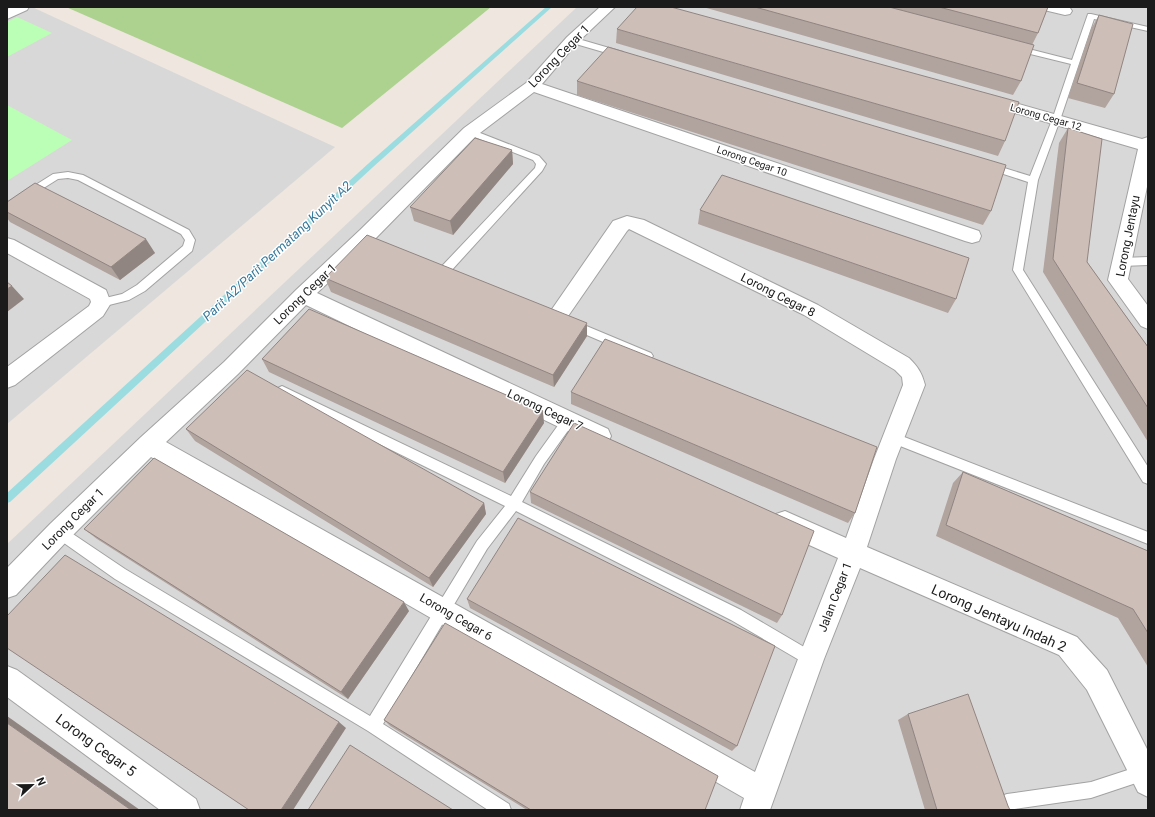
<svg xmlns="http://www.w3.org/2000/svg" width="1155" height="817" viewBox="0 0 1155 817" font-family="Roboto,sans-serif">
<rect width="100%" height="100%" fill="#eee6df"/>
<g fill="#d9d8d8">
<path d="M7,7H32L335,147L7,424Z"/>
<path d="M577,7H1148V810H7V544Z"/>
</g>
<path fill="#add18f" d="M66,7H491L342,128Z"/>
<g fill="#bbfeb5">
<path d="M17,17L52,33L7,57V22Z"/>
<path d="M7,105L72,140L7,181Z"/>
</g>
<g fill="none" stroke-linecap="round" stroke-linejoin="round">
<path fill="#9adce0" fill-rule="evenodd" d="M546,7H552L373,167L10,502L7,503V493L369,163Z"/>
<defs>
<g id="lane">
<path d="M1088,14H1091L1148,27V31L1094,19L1060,120L1038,180L1023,270L1148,467V484L1143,482L1013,270L1028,182L985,168L983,166L988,163L1030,176L1052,120L1071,64L1014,50L1013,48L1017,46L1072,60Z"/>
<path d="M569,38H575L623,52L624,54L623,56H617L569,42Z"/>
<path d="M470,129L539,156L546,164L542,171L450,272H442L441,269L442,266L535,168L536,164L533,160L467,134L465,132Z"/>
<path d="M68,172L83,175L189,230L195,240L192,251L145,291L129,300L101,307L97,306L96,303L97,300L122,294L137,285L183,246L185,240L181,234L78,180L68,178L58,179L7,211V203L53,174Z"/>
<path d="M1148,257V265L1122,266L1118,265L1117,262L1118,259L1122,258Z"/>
<path d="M572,320L651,353L653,356L651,359L647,361L643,359L568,327L566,324L568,321Z"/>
<path d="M282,386L511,496L536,456L564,417L568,416L572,417L574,421L572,425L544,464L522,502L741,610L816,654L818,659L816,664L811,666L806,664L731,620L516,511L487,549L383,724L509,804L511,810H488L368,731L115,579L54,536L52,532L54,528L59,526L64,528L125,569L370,716L477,541L505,506L278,394L276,391L278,388Z"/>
<path d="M894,433L1148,532V544L890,442L888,438L890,434Z"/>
<path d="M1143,765L1148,767V779L1091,798L1008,810L1001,808L999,802L1001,796L1007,794L1091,782Z"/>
</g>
<g id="street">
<path d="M11,7H29L27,10L7,19V9Z"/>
<path d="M600,7H615L577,43L542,84L979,231L981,236L979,241L972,243L965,241L534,92L476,136L374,240L317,293L608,429L611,436L608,443L600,446L592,443L306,305L238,374L166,442L755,772L798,659L838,558L776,530L773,522L776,514L785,511L846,538L874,459L903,385L902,377L895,370L804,315L629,229L627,231L564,322L557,325L550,322L547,317L550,312L613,221L627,216L644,220L818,305L909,358C918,367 922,373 925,385L896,459L867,547L1077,637L1107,670L1148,751V797L1138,792L1087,690L1059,655L860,568L824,659L770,810H740L744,798L151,457L68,540L16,595L7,598V568L50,524L141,437L224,362L296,290L360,230L464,128L526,83L567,37Z"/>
<path d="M1042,7L1070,8L1072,11L1070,14L1065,15L1044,10Z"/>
<path d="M987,95L1142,139L1148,137V182L1128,279L1148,306V329L1141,326L1108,280L1138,149L981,103L979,100L981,97Z"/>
<path d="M7,238L14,240L106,290L111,303L103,316L15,385L7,388V367L89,306L91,302L90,299L7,253Z"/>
<path d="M7,666L17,670L196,799L200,810H160L7,697Z"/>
</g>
</defs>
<use href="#lane" stroke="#a2a2a2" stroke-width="2"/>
<use href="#street" stroke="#a2a2a2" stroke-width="2"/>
<use href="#lane" fill="#fff" fill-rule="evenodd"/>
<use href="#street" fill="#fff" fill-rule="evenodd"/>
</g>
<g fill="#b1a39e">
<path d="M703,7H1048L1038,33L1032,45L1021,81L1013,95Z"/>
<path d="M1099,15L1114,94L1105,108L1068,98L1091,29Z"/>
<path d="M617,29L1005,141L998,156L616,43Z"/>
<path d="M577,81L991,211L983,225L577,95Z"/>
<path d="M1068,128L1087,262L1148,347V442L1043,272L1059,143Z"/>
<path d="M512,150L513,164L453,235L414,221L410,207Z"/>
<path d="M7,202L155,253L120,280L10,222L7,218Z"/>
<path d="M700,210L956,299L948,313L698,224Z"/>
<path d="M325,278L587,336L554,387L331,292Z"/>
<path d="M262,359L544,423L505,483L269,372Z"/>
<path d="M571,392L855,513L848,523L571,404Z"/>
<path d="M186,429L484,503L486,514L433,587L195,441Z"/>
<path d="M963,472L1148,551V667L1118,618L936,536L953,483Z"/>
<path d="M530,492L782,615L777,623L531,503Z"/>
<path d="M84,529L409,611L348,699L97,539Z"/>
<path d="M467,599L737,746L732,751L470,608Z"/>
<path d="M908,714L1008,806L1010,810H925L898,720Z"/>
<path d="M384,720L705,810H527L390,726Z"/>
</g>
<g fill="#908581">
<path d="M512,150L513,164L453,235L450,221Z"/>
<path d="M146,239L155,253L120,280L111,267Z"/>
<path d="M12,286L24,299L7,312V289Z"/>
<path d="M587,323V336L554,387L553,375Z"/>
<path d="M543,411L544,423L505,483L503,472Z"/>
<path d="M484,503L486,514L433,587L429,578Z"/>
<path d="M404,602L409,611L348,699L341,692Z"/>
<path d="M7,716L140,810H131L7,723Z"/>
<path d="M339,722L346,728L293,810H281Z"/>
</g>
<g fill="#cebeb8" stroke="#908581">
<path d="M637,7H671L1019,102L1005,141L617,29Z"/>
<path d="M755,7H889L1034,45L1021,81Z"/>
<path d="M939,7H1048L1038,33Z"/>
<path d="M1099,15L1133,24L1114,94L1077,83Z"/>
<path d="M608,47L1006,165L991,211L577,81Z"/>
<path d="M1068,128L1102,139L1087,262L1148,347V408L1053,259Z"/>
<path d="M475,138L512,150L450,221L410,207Z"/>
<path d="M722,175L969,258L956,299L700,210Z"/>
<path d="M35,183L146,239L111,267L7,212V202Z"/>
<path d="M367,235L587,323L553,375L325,278Z"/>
<path d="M7,282L12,286L7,289Z"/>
<path d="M309,309L543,411L503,472L262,359Z"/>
<path d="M605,339L877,447L855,513L571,392Z"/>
<path d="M247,370L484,503L429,578L186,429Z"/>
<path d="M574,423L814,531L782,615L530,492Z"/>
<path d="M154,458L404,602L341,692L84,529Z"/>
<path d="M963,472L1148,551V633L1133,609L946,525Z"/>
<path d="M518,518L775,646L737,746L467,599Z"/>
<path d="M65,555L339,722L281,810H249L7,648V616Z"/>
<path d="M445,623L718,776L705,810H531L384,720Z"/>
<path d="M968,694L1008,806L1010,810H937L908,714Z"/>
<path d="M7,723L131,810H7Z"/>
<path d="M350,745L453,810H308Z"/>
</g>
<g text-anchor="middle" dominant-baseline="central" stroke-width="3" stroke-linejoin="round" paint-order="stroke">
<g font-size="10" fill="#1b1b1b" stroke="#fff">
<text transform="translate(1046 117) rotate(16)">Lorong Cegar 12</text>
<text transform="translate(752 161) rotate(19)">Lorong Cegar 10</text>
</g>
<g font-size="12" fill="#1b1b1b" stroke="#fff">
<text transform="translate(559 56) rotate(-46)">Lorong Cegar 1</text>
<text transform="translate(1128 236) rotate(-79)">Lorong Jentayu</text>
<text transform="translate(305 294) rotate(-44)">Lorong Cegar 1</text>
<text transform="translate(778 295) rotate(27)">Lorong Cegar 8</text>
<text transform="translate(545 410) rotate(25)">Lorong Cegar 7</text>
<text transform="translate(73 519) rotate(-45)">Lorong Cegar 1</text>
<text transform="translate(835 597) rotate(-69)">Jalan Cegar 1</text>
<text transform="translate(456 617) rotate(30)">Lorong Cegar 6</text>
</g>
<g font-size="13" font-style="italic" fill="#39799a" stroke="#fff">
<text transform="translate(277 251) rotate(-43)">Parit A2/Parit Permatang Kunyit A2</text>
</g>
<g font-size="14" fill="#1b1b1b" stroke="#fff">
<text transform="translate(999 618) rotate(24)">Lorong Jentayu Indah 2</text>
<text transform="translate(96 745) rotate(36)">Lorong Cegar 5</text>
</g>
</g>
<rect width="1155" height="817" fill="none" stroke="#1b1b1b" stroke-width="16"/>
<g transform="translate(32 785) rotate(68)" stroke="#ffffff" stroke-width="3" paint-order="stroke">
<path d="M0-3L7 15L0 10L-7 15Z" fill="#1b1b1b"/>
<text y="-6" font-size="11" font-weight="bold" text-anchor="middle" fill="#1b1b1b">N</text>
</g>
</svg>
